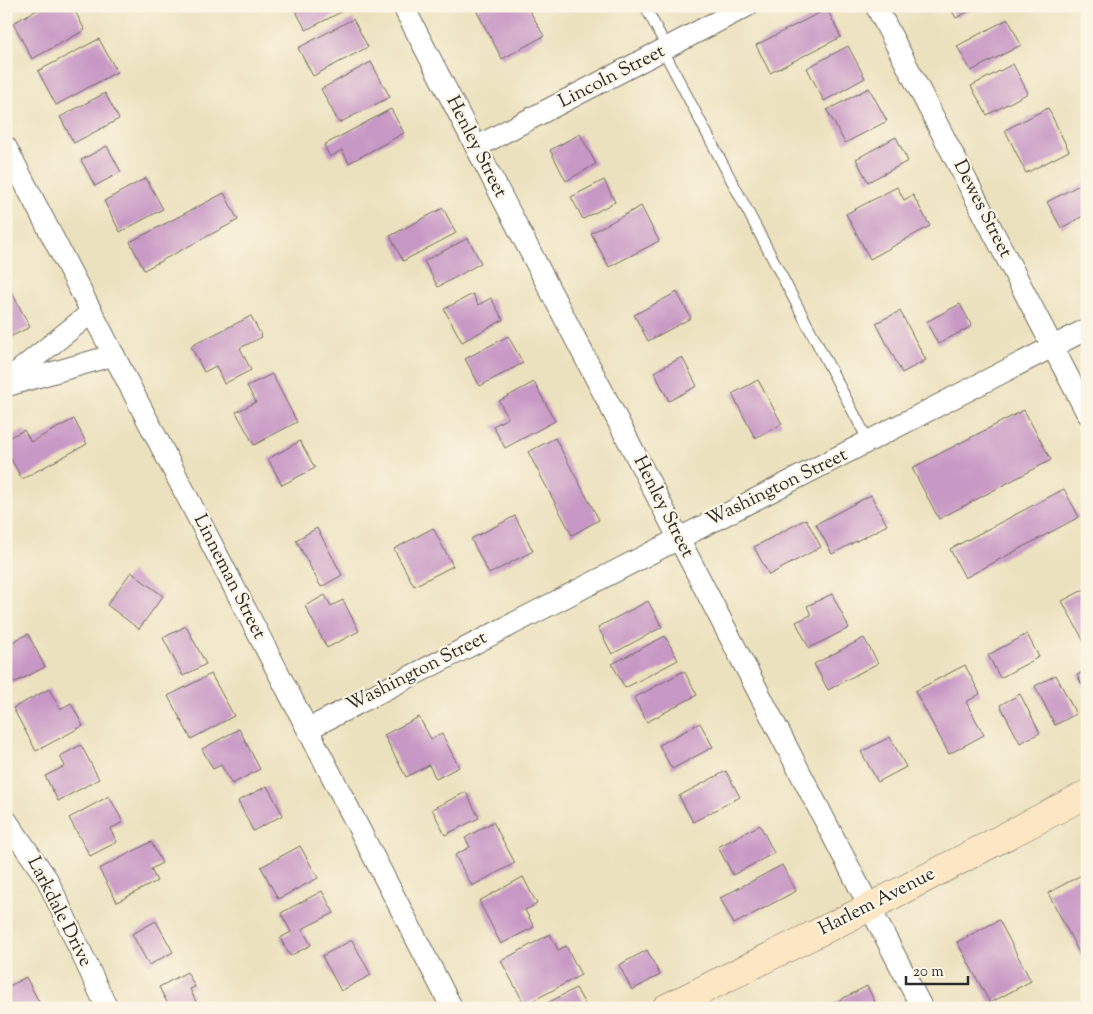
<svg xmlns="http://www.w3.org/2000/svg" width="1093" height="1014" viewBox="0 0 1093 1014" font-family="'Sorts Mill Goudy',serif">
<rect width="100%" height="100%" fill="#fcf5e5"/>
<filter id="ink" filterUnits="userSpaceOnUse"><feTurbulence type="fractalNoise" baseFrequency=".02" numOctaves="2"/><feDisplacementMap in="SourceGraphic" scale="10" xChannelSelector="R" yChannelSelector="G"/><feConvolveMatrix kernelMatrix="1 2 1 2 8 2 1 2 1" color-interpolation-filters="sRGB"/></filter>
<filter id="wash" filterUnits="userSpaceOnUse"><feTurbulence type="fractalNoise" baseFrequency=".0096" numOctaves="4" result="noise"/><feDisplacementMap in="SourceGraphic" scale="20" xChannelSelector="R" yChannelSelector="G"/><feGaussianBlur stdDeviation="1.12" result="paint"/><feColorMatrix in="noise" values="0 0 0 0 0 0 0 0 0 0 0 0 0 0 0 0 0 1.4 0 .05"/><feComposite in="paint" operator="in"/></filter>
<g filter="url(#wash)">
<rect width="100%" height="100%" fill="#ece1be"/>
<g id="blocks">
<g fill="#c797c5">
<path d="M44,6H72L85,30L32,59L13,23Z"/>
<path d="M293,6H338L341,12L306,30Z"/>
<path d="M483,6H530L528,8L544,36L502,59L476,10Z"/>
<path d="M949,6H979L956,18Z"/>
<path d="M827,9L841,37L770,73L756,45Z"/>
<path d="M353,19L368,47L313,76L298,48Z"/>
<path d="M1008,19L1021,45L971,71L957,46Z"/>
<path d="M99,39L117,72L56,105L38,71Z"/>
<path d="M848,46L865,78L824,101L807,68Z"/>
<path d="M371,62L390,97L339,123L321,89Z"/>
<path d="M1013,64L1028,93L987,115L971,86Z"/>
<path d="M869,88L887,121L845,143L827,110Z"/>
<path d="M105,93L119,119L74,143L60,117Z"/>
<path d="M1048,108L1069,151L1026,173L1005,130Z"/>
<path d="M391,109L404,133L349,163L342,150L330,157L324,145Z"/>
<path d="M580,134L596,164L566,181L550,150Z"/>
<path d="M896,137L908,161L868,182L856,159Z"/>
<path d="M107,146L121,172L95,186L81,160Z"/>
<path d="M146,178L163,209L120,232L104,201Z"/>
<path d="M604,180L615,202L583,219L571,197Z"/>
<path d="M1087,181V214L1061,228L1047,202Z"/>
<path d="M897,187L904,200L913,195L930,226L870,259L846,214Z"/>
<path d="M224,193L238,220L144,270L130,242Z"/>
<path d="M641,206L659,241L609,267L591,233Z"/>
<path d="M443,208L456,233L403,261L390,236Z"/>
<path d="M468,238L481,263L438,287L424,261Z"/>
<path d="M6,281L30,327L6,339Z"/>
<path d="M677,292L691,318L648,341L634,315Z"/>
<path d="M473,294L478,305L491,298L503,320L462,342L444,309Z"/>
<path d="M960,304L972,326L938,344L926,322Z"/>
<path d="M900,311L926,360L902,373L876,323Z"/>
<path d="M251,316L262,337L240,348L251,370L224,384L216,366L204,372L191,346Z"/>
<path d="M508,336L523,363L480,386L465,359Z"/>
<path d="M682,357L697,386L669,401L654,372Z"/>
<path d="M272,374L297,422L254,445L236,412L256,402L247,386Z"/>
<path d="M758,380L782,424L755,438L732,394Z"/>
<path d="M534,382L555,421L505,448L493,426L508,418L499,401Z"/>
<path d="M1024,410L1051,460L939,519L912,468Z"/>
<path d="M74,419L87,444L22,479L6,450V439L24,430L31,442Z"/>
<path d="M555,438L599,520L572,535L528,452Z"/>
<path d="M300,441L315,468L282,485L268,459Z"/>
<path d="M1064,489L1079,517L965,578L950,549Z"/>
<path d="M871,495L887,525L832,554L816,524Z"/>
<path d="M515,516L533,551L489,574L471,539Z"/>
<path d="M806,519L821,547L769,575L754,547Z"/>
<path d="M317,528L342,575L321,587L296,540Z"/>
<path d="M433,528L453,566L414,586L394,549Z"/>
<path d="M131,572L163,596L139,629L107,605Z"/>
<path d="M1087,588V647L1062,601Z"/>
<path d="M832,594L849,628L809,648L796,622L811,615L807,606Z"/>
<path d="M325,595L331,606L343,600L359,631L327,648L305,606Z"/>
<path d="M648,601L662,627L612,654L598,627Z"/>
<path d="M186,626L206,664L183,676L163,638Z"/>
<path d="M28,634L45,667L6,687V645Z"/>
<path d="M1027,634L1039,657L1000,678L988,655Z"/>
<path d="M665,636L678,660L625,688L612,664Z"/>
<path d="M864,638L878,663L828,690L814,664Z"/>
<path d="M965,665L980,694L966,702L984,735L949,754L915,691Z"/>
<path d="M1087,670V694L1077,675Z"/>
<path d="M684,671L697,695L647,722L634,698Z"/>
<path d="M211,674L234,716L191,739L168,696Z"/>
<path d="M1056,675L1076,714L1055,725L1035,686Z"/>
<path d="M49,689L60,709L71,703L83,726L36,751L13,708Z"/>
<path d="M1020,694L1040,733L1020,743L1000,705Z"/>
<path d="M419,717L431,739L442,734L459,767L436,779L429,765L406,777L384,735Z"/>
<path d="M700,723L713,747L672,769L659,745Z"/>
<path d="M239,729L260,769L232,784L221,765L213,769L202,749Z"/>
<path d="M890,737L906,767L878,782L861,752Z"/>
<path d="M81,745L99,779L58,801L45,776L65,766L60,756Z"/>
<path d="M726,771L740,797L693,822L679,796Z"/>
<path d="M267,786L283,815L253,831L238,801Z"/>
<path d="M466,792L479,818L445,835L432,809Z"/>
<path d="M109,796L123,822L110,829L117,842L90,856L69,818Z"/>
<path d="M493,822L515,863L472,886L455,855L470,847L465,838Z"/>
<path d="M760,825L774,853L733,875L718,847Z"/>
<path d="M151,842L162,863L151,869L157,881L117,902L99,869Z"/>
<path d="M300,846L318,878L278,899L261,867Z"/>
<path d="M782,865L796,891L734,924L720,898Z"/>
<path d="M1087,872V964H1085L1048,893Z"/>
<path d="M523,877L537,904L525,910L534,927L501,944L479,901Z"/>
<path d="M322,891L334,913L302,929L311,945L290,956L280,938L291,932L281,913Z"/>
<path d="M999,920L1031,981L990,1003L957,942Z"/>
<path d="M156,921L173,952L149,965L132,934Z"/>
<path d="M550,934L558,950L566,946L581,975L525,1005L501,961Z"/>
<path d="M352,940L371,975L341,991L322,956Z"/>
<path d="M647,950L660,975L632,990L619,965Z"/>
<path d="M187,972L195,987L190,989L196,1002L185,1008H170L159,987Z"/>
<path d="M26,977L42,1008H6V988Z"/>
<path d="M867,986L878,1008H834L832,1004Z"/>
<path d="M576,988L587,1008H538Z"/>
</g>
</g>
</g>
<g filter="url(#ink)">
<use href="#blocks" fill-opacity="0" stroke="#6f6b5e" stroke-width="1"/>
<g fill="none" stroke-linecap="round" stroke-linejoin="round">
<defs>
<g id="service">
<path d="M645,6L667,48"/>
<path d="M663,50L869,442"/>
</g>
<g id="minor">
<path d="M403,6L922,1008"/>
<path d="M876,6L1087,413"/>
<path d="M6,147L452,1008"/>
<path d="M476,147L747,6"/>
<path d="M6,381L92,312"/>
<path d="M6,386L114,355"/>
<path d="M308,729L1087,329"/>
<path d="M6,820L47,879L107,1008"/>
</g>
<path id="secondary" d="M666,1008L870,907L1087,794"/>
</defs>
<use href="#service" stroke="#6f6b5e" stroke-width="12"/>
<use href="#minor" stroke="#6f6b5e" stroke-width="23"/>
<use href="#secondary" stroke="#6f6b5e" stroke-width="29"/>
<use href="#service" stroke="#fff" stroke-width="10"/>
<use href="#minor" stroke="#fff" stroke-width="21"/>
<use href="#secondary" stroke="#fce6c4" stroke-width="28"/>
</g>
</g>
<g text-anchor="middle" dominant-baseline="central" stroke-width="4.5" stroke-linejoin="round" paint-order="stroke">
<g font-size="19" fill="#2b2b2b" stroke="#fcf5e5">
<text transform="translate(612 77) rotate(-27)">Lincoln Street</text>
<text transform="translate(476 147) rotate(63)">Henley Street</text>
<text transform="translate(982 209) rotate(63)">Dewes Street</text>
<text transform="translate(777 488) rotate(-26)">Washington Street</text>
<text transform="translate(663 507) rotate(63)">Henley Street</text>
<text transform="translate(229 577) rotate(63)">Linneman Street</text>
<text transform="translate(417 672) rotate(-27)">Washington Street</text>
<text transform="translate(877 902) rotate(-27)">Harlem Avenue</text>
<text transform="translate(59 912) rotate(63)">Larkdale Drive</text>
</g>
</g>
<rect width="1093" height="1014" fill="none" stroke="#fcf5e5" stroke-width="25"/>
<path d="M906 976v8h62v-8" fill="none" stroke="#2b2b2b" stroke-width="2.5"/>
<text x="913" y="976" font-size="15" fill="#2b2b2b" stroke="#fcf5e5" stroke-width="4" paint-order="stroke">20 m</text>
</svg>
